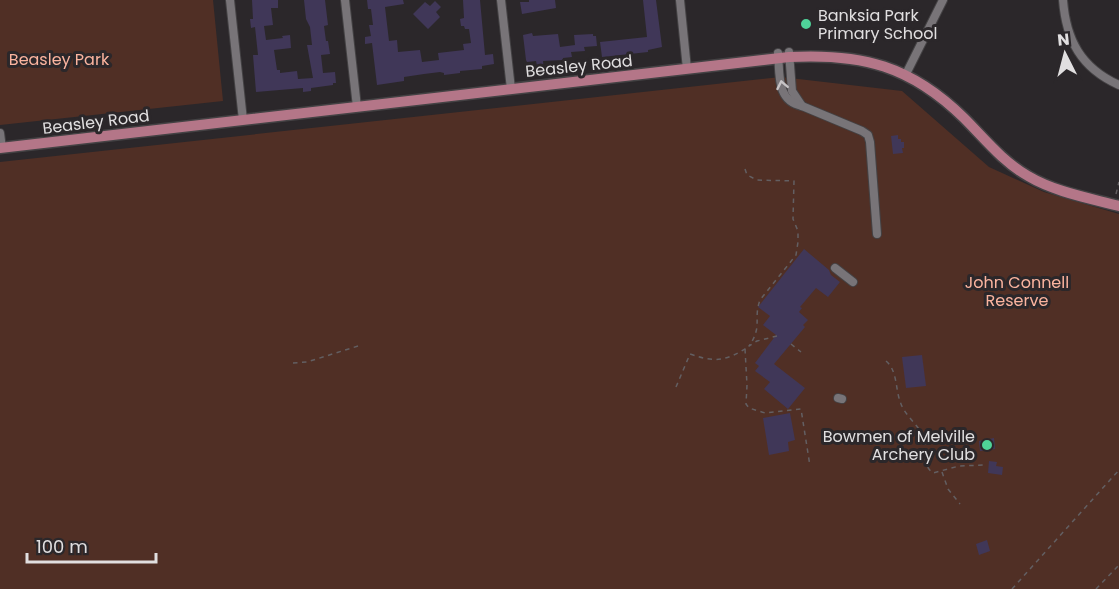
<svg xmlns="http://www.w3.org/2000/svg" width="1119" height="589" viewBox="0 0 1119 589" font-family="Poppins,sans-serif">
<rect width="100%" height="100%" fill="#2b272a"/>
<g fill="#502f25">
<path d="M0,0H213L223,101L0,125Z"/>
<path d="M781,77L902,91L989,167L1044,192L1119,214V589H0V162Z"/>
</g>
<g fill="#403758">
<path d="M252,0H278V8H271L273,25L264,26L266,40L283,38L282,36L290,35L291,48L274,50L277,70H280V73L297,71L298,79L313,78L307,45H312L310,27L306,19L304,0H325L328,25L324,26L326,41H328L330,54L321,55L323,73L335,72L336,83H333V85L311,88V91L303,92V88L256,92L253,55H258L255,27L251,28L250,19H253Z"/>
<path d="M367,0H403L404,4L385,7L389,41L397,40L398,52L420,50L422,62L439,60L438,53L464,50L463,44L471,43L469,29H465L464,26H461L460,19L464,18L463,0H480L485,55L493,54L494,64L482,66V69L460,71V73L444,75V73L440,72L424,74L404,77V81L377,85L372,43L365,44V37L371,36L369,25H373L371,9H368Z"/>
<path d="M529,0H555L556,8L522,14L520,2H529Z"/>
<path d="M643,0H656L662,47L648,50V52L602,57L600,42L647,37Z"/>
<path d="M435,1L441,7L436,12L440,17L428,29L413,14L425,2L430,6Z"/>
<path d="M532,33L533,36L558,34L560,47L575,45L574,35L593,34V36H596L597,46L584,47L585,51L571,52L572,57L563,58V60L543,61L544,74L539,75L536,61L527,62L526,60L523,35Z"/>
<path d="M898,135V139H901V142H904V148H902L903,153L893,154L891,136Z"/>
<path d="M804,249L829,270L831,275L840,282L828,297L816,288L800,307L802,308L799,312L808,320L803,325L805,327L774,364L805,388L788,409L764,389L770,382L755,371L759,366L755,363L776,335L763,325L770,316L758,307Z"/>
<path d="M922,355L926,386L906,388L902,357Z"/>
<path d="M790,413L795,440L788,442L789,451L769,455L763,418Z"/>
<path d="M994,438L995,449L980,451L979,441Z"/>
<path d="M989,461L997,462L996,466L1003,467L1002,475L988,473Z"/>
<path d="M987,540L990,551L979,555L976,544Z"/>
</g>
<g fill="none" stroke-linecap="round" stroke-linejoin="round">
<defs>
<g id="minor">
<path d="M230,0L243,120"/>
<path d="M345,0L357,107"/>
<path d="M501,0L511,89"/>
<path d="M680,0L687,69"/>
<path d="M1063,0C1066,40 1081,68 1119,85"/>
<path d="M789,52L792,91L802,106"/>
<path d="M778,53C780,74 776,101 802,106L862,131L868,135L870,142L877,234"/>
<path d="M906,74L943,0"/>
<path d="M0,133L2,148"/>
<path d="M835,268L853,282"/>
<path d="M838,398L842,399"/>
</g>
<path id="major" d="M0,148L789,57C862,53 911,66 964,118C984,138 1003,162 1028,176C1055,192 1089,198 1119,206"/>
</defs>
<use href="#minor" stroke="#444244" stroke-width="10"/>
<use href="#major" stroke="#444244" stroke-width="13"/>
<g stroke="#635f62" stroke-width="1.5" stroke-dasharray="4.5 4.5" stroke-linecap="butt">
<path d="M745,169L747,175L757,180L794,181L793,219L798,231V242L796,255L760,300C753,319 763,326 749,346L757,341L777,336"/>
<path d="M1116,194L1119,182"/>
<path d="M791,344L801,352"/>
<path d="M745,349L747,385L746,404L749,408L765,413L801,409L810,466"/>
<path d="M886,361C898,371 895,390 901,404C906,417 920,426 924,439C927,451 921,464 933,473L959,466L986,465"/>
<path d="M293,363L307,362L358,346"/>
<path d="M676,387L690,354C715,363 726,361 748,347"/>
<path d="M942,472L948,489L960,504"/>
<path d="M1012,589L1119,470"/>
<path d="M1096,589L1119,565"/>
</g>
<use href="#minor" stroke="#787478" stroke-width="8"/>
<use href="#major" stroke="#b47688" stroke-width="10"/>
</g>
<defs><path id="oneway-chevron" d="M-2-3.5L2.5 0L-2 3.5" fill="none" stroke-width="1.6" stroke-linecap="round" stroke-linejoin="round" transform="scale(1.5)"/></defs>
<use stroke="#c7c4c6" href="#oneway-chevron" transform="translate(782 85) rotate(-101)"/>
<g fill="#4fd399" stroke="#2b272a" stroke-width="2">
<circle cx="806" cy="24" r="6"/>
<circle cx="987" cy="445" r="6"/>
</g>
<g text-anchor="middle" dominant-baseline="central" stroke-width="6" stroke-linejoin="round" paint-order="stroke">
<g font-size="16" fill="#e1dfe0" stroke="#2b272a" text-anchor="start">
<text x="818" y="15">Banksia Park<tspan x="818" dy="18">Primary School</tspan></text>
<text x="975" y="436" text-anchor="end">Bowmen of Melville<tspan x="975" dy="18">Archery Club</tspan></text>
</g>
<g font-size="16" fill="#fbb49f" stroke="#2b272a">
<text x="59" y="59">Beasley Park</text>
<text x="1017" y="282">John Connell<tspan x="1017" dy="18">Reserve</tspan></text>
</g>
<g font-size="16" fill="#e1dfe0" stroke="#2b272a">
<text transform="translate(579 66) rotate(-6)">Beasley Road</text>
<text transform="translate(96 122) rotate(-7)">Beasley Road</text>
</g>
</g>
<g transform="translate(1065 54) rotate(354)" stroke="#2b272a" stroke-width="4.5" paint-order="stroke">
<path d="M0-4.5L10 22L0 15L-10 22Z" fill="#e1dfe0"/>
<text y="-9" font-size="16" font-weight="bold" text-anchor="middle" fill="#e1dfe0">N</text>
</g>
<path d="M27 553v9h129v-9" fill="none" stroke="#e1dfe0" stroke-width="3"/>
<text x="36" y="553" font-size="18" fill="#e1dfe0" stroke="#2b272a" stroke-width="4.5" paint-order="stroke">100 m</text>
</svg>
